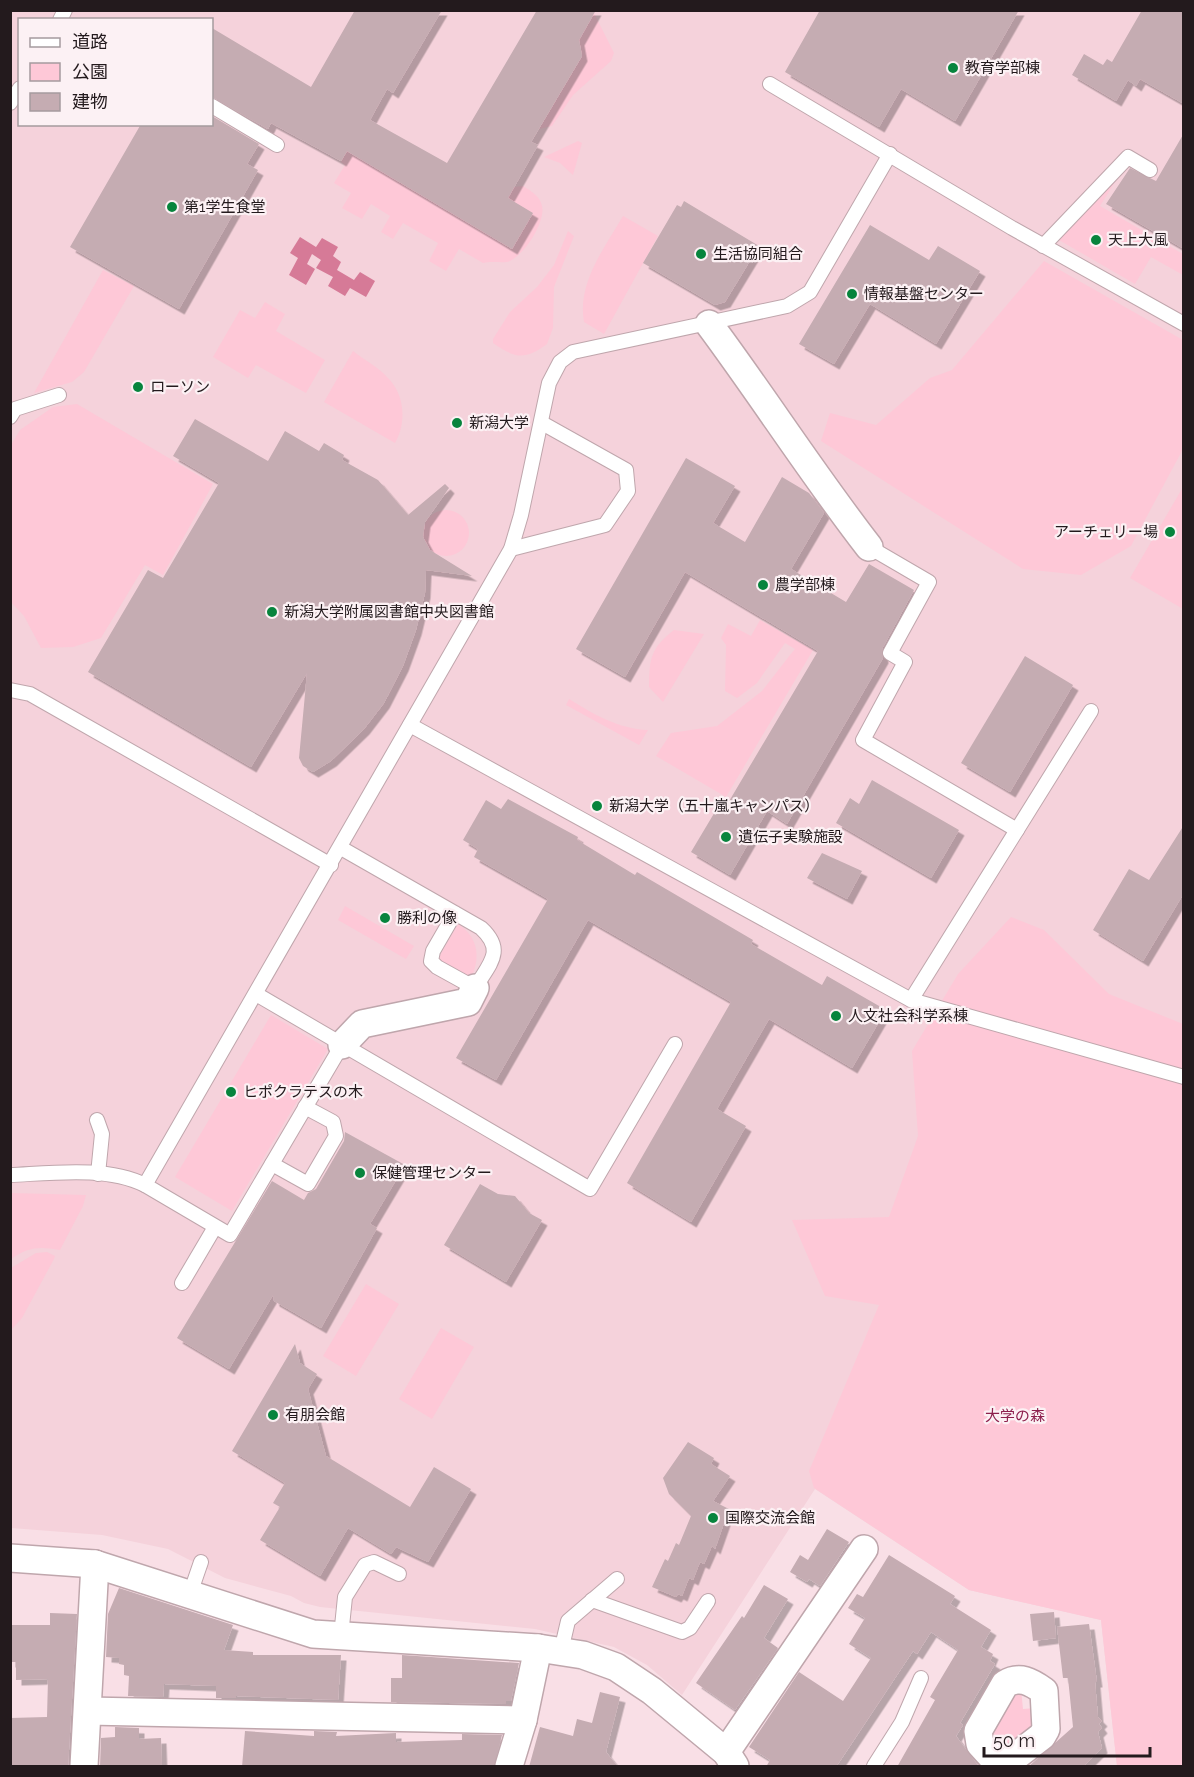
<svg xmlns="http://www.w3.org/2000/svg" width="1194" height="1777" viewBox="0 0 1194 1777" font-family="Raleway,'Noto Sans JP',sans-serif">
<defs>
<filter id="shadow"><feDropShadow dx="5.5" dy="5.5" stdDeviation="0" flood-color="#0004"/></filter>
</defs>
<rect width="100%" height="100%" fill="#f9dfe6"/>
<path fill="#f5d2db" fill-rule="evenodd" d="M10,11H1183V1766H1117L1101,1620L969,1590L815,1489L682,1695L647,1665L614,1647L535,1629L320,1607L304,1603L291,1596L225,1578L168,1549L102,1535L11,1528ZM20,20H212V124H20Z"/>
<g fill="#fec8d7">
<path d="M594,13L614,53L611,61L573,95L552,126L539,129L582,56L579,40Z"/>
<path d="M578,141L582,143L573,175L560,163L544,157Z"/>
<path d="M347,151L512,248L472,177L514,187L523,186C531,191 540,196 542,206C546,222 523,258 507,262C499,263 492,261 483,263L459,249L446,271L429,261L438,243L403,223L393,239L381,232L390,216L371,204L362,219L342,208L351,193L334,183L345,165L341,162Z"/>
<path d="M1125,166L1100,206L1183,254V275L1151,257L1135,284L1059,240Z"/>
<path d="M623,216L658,236L604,334L584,322C577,283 604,249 623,216Z"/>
<path d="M568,231L574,236L554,287L553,328L547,344C524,361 515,358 493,343V339L510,312L537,287L554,265Z"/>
<path d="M1044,261L1183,340V449L1131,546L1081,575L1023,569L821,441L830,413L876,425L930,378L952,370Z"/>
<path d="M103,270L134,286L84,372L72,382L34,393Z"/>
<path d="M265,302L285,314L276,331L325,360L306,393L256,365L248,378L213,357L240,310L255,318Z"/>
<path d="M353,351C364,360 377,366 387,377C405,394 407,423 395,443L324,402Z"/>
<path d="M77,404L213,484L163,575L145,565L101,638L73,647L41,648L24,616L11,602V445L20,430L53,407Z"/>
<path d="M1183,487V609L1130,578Z"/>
<circle cx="446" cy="533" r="23"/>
<path d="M760,620L813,650L726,797L656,756L671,733L717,726L762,691L790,655L795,649L785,643L757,683L737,698L725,691L726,645L721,638L728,624L751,636Z"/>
<path d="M674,630L704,634L663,702L649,687C649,658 651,648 674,630Z"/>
<path d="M569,699C593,714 619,729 648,730L639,745L566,705Z"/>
<path d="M345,906L414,946L406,959L338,920Z"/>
<path d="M1011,917L1044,930L1109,994L1183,1024V1766H1117L1101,1620L969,1590L814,1488L809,1471L879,1305L825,1296L792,1220L889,1217L918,1136L912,1051L958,974Z"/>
<path d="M458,924C478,937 481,957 471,978L438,959Z"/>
<path d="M271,1015L328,1049L232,1211L175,1177Z"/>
<path d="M11,1193L86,1195L83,1206L60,1250C39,1246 28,1247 11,1259Z"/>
<path d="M47,1252L55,1256L54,1259L22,1318L11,1330V1268L36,1253Z"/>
<path d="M366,1284L399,1304L356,1376L323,1356Z"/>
<path d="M441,1328L474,1347L432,1419L399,1399Z"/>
<path d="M1013,1688L1021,1689L1023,1709L1036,1708L1038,1730C1017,1745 1012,1757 988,1741Z"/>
</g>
<path fill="#d67a97" d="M300,237L316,247L322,238L338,247L333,256L341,262L337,270L354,280L360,272L375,281L366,297L350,288L345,296L328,286L333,277L316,268L321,260L312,254L307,264L315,269L306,285L289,275L298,258L290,253Z"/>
<g fill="#c5acb2" filter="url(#shadow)">
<path d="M355,10H442L393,93L387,89L370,120L447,163L537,10H596L579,40L582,56L531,142L538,145L508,198L533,213L512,249L347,151L341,161L271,123L268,129L212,97V28L311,87Z"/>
<path d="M820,10H1019L955,121L901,89L879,127L785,72Z"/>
<path d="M1142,10H1184V104L1140,79L1136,86L1128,80L1116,101L1072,75L1084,54L1103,65L1107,59L1112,62Z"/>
<path d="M212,116L259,144L247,164L258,170L179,309L70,247L141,124H212Z"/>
<path d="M1184,133V249L1106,204L1130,168L1156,181Z"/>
<path d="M684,201L759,246L725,302L715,305L643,263L677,205L681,207Z"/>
<path d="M870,225L929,260L938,246L980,271L936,344L870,304L834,364L799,344Z"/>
<path d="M195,419L268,461L285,431L319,451L324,443L344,455L342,460L378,480L408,515L445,484L449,488L425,522L423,537L430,550L472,576L426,570L425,593L416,630L403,666L384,703L364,729L331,761L313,772L303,766L299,758L307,673L251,767L88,672L148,570L163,578L219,483L173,456Z"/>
<path d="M686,458L735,486L713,523L745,542L782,477L809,493L824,513L791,569L846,602L869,564L914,590L882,649L883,658L787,824L767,811L730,875L691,852L722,800L728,803L818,651L685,572L625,677L576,649Z"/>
<path d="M1025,656L1073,685L1010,792L961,763Z"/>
<path d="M872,780L959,830L931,878L836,823L850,798L859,804Z"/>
<path d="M508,799L578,837L577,840L635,875L637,872L753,940L751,944L822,985L827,976L886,1010L852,1068L769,1019L717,1109L746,1126L691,1222L627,1183L731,1002L588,920L496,1080L456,1058L548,899L474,857L478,849L463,840L486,800L501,809Z"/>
<path d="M1184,825V893L1143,961L1093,930L1129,869L1149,880Z"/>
<path d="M822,853L862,871L847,899L807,878Z"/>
<path d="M345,1132L405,1165L370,1224L377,1228L321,1328L274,1301L273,1295L229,1369L177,1338L272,1181L304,1200L308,1193L316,1189L344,1141Z"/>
<path d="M480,1184L498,1194L515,1196L529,1213L542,1220L506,1282L444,1245Z"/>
<path d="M295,1344L300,1363L317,1374L308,1389L326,1456L410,1507L434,1467L471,1489L428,1562L396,1547L391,1554L348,1528L320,1576L260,1540L280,1507L273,1503L285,1483L232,1451Z"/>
<path d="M688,1442L714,1458L711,1464L730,1476L713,1501L729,1509L715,1549L712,1546L704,1564L700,1562L693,1580L689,1578L682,1596L678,1594L676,1597L652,1587L665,1559L668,1561L676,1543L679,1545L691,1516L669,1494L663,1478Z"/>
<path d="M827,1529L849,1542L820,1586L809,1579L807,1582L790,1572L800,1555L808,1560Z"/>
<path d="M889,1555L955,1596L950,1604L991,1630L981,1647L993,1654L990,1661L995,1664L960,1723L963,1725L956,1736L979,1767H897L935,1700L930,1697L958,1650L931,1632L917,1654L913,1651L836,1767H766L770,1760L749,1747L799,1672L843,1701L871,1658L849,1644L865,1618L848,1608L857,1594L863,1597Z"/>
<path d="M764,1585L788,1599L764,1638L778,1648L735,1710L696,1683L742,1616L744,1618Z"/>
<path d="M119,1588L233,1625L224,1650L253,1652V1655H341L338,1700L236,1696V1698H216V1686L164,1684L163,1697L128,1696L129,1676L124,1675V1665L119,1664V1658L106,1657L108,1614Z"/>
<path d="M1054,1612L1056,1638L1033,1641L1030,1614Z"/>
<path d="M50,1613L77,1614L68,1767H10V1718L47,1717L48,1679L16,1680V1662H10V1625H50Z"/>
<path d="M1089,1624L1097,1682H1095L1098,1717L1102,1721L1099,1724L1102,1728L1098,1732L1102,1748L1083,1767H1028L1073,1727L1068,1678H1063L1057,1627Z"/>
<path d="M402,1655L519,1663L511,1701H506V1704L391,1702V1678H402Z"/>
<path d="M600,1692L620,1697L606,1752L618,1767H529L540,1727L573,1736L577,1719L592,1723Z"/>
<path d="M115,1727L139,1728V1739L161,1738L162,1767H100L101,1738L115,1737Z"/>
<path d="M245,1731L314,1736V1731L337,1732L336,1736L396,1733V1742L462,1740V1734L502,1735L494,1767H242Z"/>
</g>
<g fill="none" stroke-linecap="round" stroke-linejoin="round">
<defs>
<g id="lane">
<path d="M60,20L65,10"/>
<path d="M770,84L1012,228L1184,324"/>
<path d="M10,103L20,88"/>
<path d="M212,106L277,145"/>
<path d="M1043,246L1128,157L1150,170"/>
<path d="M10,417L15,409L59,395"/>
<path d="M869,547L929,582L890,653L905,662L863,740L1017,830"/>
<path d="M511,549L605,525L628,491L626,470L542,423"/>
<path d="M10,690L30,694L331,865"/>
<path d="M410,725L911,1000L1184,1077"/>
<path d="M341,848L481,928C506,951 489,964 475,988L437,967L431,961L433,951L455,913"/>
<path d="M256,994L590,1189L675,1044"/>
<path d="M911,1000L1091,711"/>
<path d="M97,1120L102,1134L98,1174"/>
<path d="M272,1164L308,1184L336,1136L333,1122L305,1107"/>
<path d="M10,1175C53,1173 107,1166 145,1185L511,549L521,515L549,383L560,362L573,352L787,306L810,292L890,154"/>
<path d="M145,1185L230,1235L342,1045"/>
<path d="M182,1283L215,1227"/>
<path d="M190,1594L201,1562"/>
<path d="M592,1600L682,1632L690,1628L708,1601"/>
<path d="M341,1636L345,1597L365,1565L374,1562L399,1574"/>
<path d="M561,1651L568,1621L617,1579"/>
<path d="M874,1766L902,1722L921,1678"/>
</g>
<g id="street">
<path d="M709,324C764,398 813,475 869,547"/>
<path d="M342,1045L362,1024L468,1002L475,988"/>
<path d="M10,1558L95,1564L313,1634L538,1648L583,1655L616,1667L652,1691L726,1752L735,1766"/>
<path d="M88,1711L523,1720"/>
<path d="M726,1752L864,1549"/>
<path d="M84,1766L95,1564"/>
<path d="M509,1766L523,1720L538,1648"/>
<path d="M1000,1766L980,1744L978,1731L1005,1684C1020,1675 1031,1682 1044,1691L1046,1729L1042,1736L1003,1766"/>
</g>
</defs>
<use href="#lane" stroke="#bfa6ac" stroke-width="16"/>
<use href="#street" stroke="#bfa6ac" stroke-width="30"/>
<use href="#lane" stroke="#fff" stroke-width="14"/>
<use href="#street" stroke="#fff" stroke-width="27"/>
</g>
<g fill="#07843d" stroke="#fcf1f4" stroke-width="2">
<circle cx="953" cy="68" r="6"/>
<circle cx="172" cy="207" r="6"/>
<circle cx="1096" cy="240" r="6"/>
<circle cx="701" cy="254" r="6"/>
<circle cx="852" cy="294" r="6"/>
<circle cx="138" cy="387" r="6"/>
<circle cx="457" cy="423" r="6"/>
<circle cx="1170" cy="532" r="6"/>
<circle cx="763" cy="585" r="6"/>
<circle cx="272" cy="612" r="6"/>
<circle cx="597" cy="806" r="6"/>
<circle cx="726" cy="837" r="6"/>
<circle cx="385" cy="918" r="6"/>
<circle cx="836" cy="1016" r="6"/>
<circle cx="231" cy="1092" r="6"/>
<circle cx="360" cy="1173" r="6"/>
<circle cx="273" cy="1415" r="6"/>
<circle cx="713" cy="1518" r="6"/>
</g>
<g text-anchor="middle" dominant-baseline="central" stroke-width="4.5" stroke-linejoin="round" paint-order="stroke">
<g font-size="15" fill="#231a1d" stroke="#fcf1f4" text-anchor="start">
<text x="965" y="68">教育学部棟</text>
<text x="184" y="207">第1学生食堂</text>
<text x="1108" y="240">天上大風</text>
<text x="713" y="254">生活協同組合</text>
<text x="864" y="294">情報基盤センター</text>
<text x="150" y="387">ローソン</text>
<text x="469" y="423">新潟大学</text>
<text x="1158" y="532" text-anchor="end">アーチェリー場</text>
<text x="775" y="585">農学部棟</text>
<text x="284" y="612">新潟大学附属図書館中央図書館</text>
<text x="609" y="806">新潟大学（五十嵐キャンパス）</text>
<text x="738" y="837">遺伝子実験施設</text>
<text x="397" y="918">勝利の像</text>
<text x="848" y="1016">人文社会科学系棟</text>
<text x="243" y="1092">ヒポクラテスの木</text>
<text x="372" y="1173">保健管理センター</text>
<text x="285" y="1415">有朋会館</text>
<text x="725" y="1518">国際交流会館</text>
</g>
<g font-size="15" fill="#8d204d" stroke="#fcf1f4">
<text x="1015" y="1416">大学の森</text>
</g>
</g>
<rect width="1194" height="1777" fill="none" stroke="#231a1d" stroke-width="24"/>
<rect x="18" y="18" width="195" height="108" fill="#fcf1f4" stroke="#a59b9e" stroke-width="1.5"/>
<rect x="30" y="38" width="30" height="9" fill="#ffffff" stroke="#a59b9e" stroke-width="1.5"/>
<text x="72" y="48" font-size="18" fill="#231a1d">道路</text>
<rect x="30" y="63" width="30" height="18" fill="#fec8d7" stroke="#a59b9e" stroke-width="1.5"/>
<text x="72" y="78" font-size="18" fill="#231a1d">公園</text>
<rect x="30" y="93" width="30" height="18" fill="#c5acb2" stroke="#a59b9e" stroke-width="1.5"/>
<text x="72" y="108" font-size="18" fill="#231a1d">建物</text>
<path d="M984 1747v9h166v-9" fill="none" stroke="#231a1d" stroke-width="3"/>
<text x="993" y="1747" font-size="18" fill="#231a1d" stroke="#fcf1f4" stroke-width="4.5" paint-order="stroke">50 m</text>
</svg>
